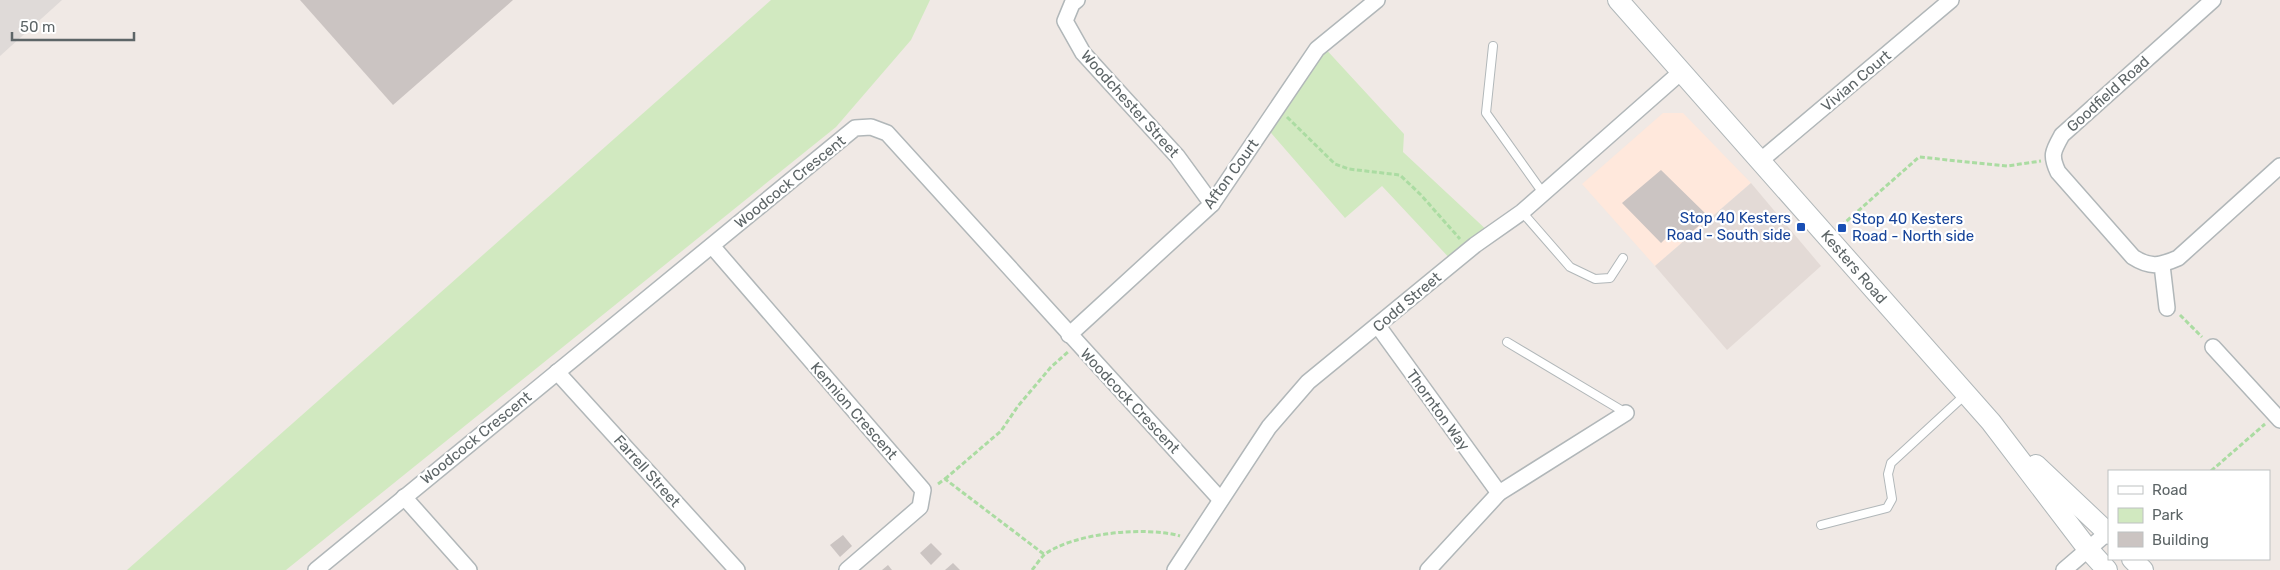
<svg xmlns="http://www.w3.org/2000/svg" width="2280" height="570" viewBox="0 0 2280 570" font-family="Rubik,sans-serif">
<rect width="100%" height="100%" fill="#f0e9e5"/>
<path fill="#ffe8dc" d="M1663,113H1683L1751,183L1655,266L1582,184Z"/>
<path fill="#dfdad8" d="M0,0H62L0,56Z"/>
<path fill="#e3dad6" d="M1751,183L1821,266L1727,350L1655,266Z"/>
<g fill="#d1e9c0">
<path d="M771,0H930L911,40L836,127L286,570H127Z"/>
<path d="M1322,45L1404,134L1403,152L1491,234L1454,263L1382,186L1345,218L1265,126Z"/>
</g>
<g fill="#cbc4c2">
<path d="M300,0H513L393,105Z"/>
<path d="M1661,170L1709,217L1680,242L1671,233L1661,243L1622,203Z"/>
<path d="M843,535L852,546L840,557L830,545Z"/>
<path d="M931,543L942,554L931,565L920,553Z"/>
<path d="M953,563L960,570H945Z"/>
<path d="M888,565L892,570H882Z"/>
</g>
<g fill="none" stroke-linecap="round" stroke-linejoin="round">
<defs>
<g id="service">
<path d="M1493,46L1486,113L1543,193"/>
<path d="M1522,212L1570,267L1595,279L1610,278L1623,258"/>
<path d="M1507,342L1626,413"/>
<path d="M1821,525L1887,508L1892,499L1888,474L1891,463L1966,394"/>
</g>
<g id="minor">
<path d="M1077,0L1072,4L1065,21L1083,53L1177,156L1212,204"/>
<path d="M2213,0L2062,135C2053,151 2050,155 2058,172L2133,257C2150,268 2160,266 2178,258L2280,166"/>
<path d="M1760,161L1951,0"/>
<path d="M712,246L923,490L920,507L847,570"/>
<path d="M2162,265L2167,308"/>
<path d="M1378,326L1499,493"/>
<path d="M1069,335L1212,204L1317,49L1377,0"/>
<path d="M2213,347L2280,420"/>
<path d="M557,372L737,570"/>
<path d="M404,497L469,570"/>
<path d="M316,570L855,128L871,127L887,133L1220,499"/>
<path d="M1175,570L1269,427L1308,382L1475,245L1522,212L1681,72"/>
<path d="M1428,570L1499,493L1626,413"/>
<path d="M2064,570L2107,533"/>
</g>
<g id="secondary">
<path d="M1618,0L1991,422L2087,548L2107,570"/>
<path d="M2036,465L2109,534"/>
<path d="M2132,559L2143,570"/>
</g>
</defs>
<use href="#service" stroke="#b1b7b9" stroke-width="10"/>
<use href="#minor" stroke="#b1b7b9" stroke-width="18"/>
<use href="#secondary" stroke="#b0b7b9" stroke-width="22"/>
<g stroke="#abdca2" stroke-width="3" stroke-dasharray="5 2.5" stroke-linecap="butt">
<path d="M1287,117L1335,164L1349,169L1400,175L1421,195L1460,239"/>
<path d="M1841,226L1919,157L2007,166L2041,161"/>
<path d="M2180,315L2202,337"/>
<path d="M2211,471L2265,424"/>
<path d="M945,479L1001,431L1018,406L1051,367L1068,352"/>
<path d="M938,484L945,479L1045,555"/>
<path d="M1032,570C1036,565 1040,559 1044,555C1072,533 1146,526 1180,536"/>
</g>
<use href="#service" stroke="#fff" stroke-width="8"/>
<use href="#minor" stroke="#fff" stroke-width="15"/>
<use href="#secondary" stroke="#fff" stroke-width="20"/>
</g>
<g fill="#1a4fb4" stroke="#fff" stroke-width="2">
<rect x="1796" y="222" width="10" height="10" rx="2.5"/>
<rect x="1837" y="223" width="10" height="10" rx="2.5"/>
</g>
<g text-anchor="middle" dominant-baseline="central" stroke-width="4.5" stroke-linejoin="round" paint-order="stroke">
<g font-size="15" fill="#5d6567" stroke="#fff">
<text transform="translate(1856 81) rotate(-40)">Vivian Court</text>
<text transform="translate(2108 94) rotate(-42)">Goodfield Road</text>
<text transform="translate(1130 104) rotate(48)">Woodchester Street</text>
<text transform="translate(1231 174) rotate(-54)">Afton Court</text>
<text transform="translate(790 182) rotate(-39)">Woodcock Crescent</text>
<text transform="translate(1854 267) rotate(49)">Kesters Road</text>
<text transform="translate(1407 302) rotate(-40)">Codd Street</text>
<text transform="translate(1130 401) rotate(47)">Woodcock Crescent</text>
<text transform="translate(1438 410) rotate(54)">Thornton Way</text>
<text transform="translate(854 411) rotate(49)">Kennion Crescent</text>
<text transform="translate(476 438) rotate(-39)">Woodcock Crescent</text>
<text transform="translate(647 471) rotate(48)">Farrell Street</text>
</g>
<g font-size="15" fill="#164399" stroke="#fff" text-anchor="end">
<text x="1791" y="218">Stop 40 Kesters<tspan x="1791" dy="17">Road - South side</tspan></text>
<text x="1852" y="219" text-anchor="start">Stop 40 Kesters<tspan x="1852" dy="17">Road - North side</tspan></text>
</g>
</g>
<rect x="2108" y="470" width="162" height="90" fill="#ffffff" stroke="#bec1c2"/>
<rect x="2118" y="486" width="25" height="8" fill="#ffffff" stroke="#bec1c2"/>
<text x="2152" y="495" font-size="15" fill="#5d6567">Road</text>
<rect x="2118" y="508" width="25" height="15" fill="#d1e9c0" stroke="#bec1c2"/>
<text x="2152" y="520" font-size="15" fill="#5d6567">Park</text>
<rect x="2118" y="532" width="25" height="15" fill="#cbc4c2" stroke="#bec1c2"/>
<text x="2152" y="545" font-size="15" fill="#5d6567">Building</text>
<path d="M12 32v8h122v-8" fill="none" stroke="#5d6567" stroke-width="2.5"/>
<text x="20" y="32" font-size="15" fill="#5d6567" stroke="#ffffff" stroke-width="4" paint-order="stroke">50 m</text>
</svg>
